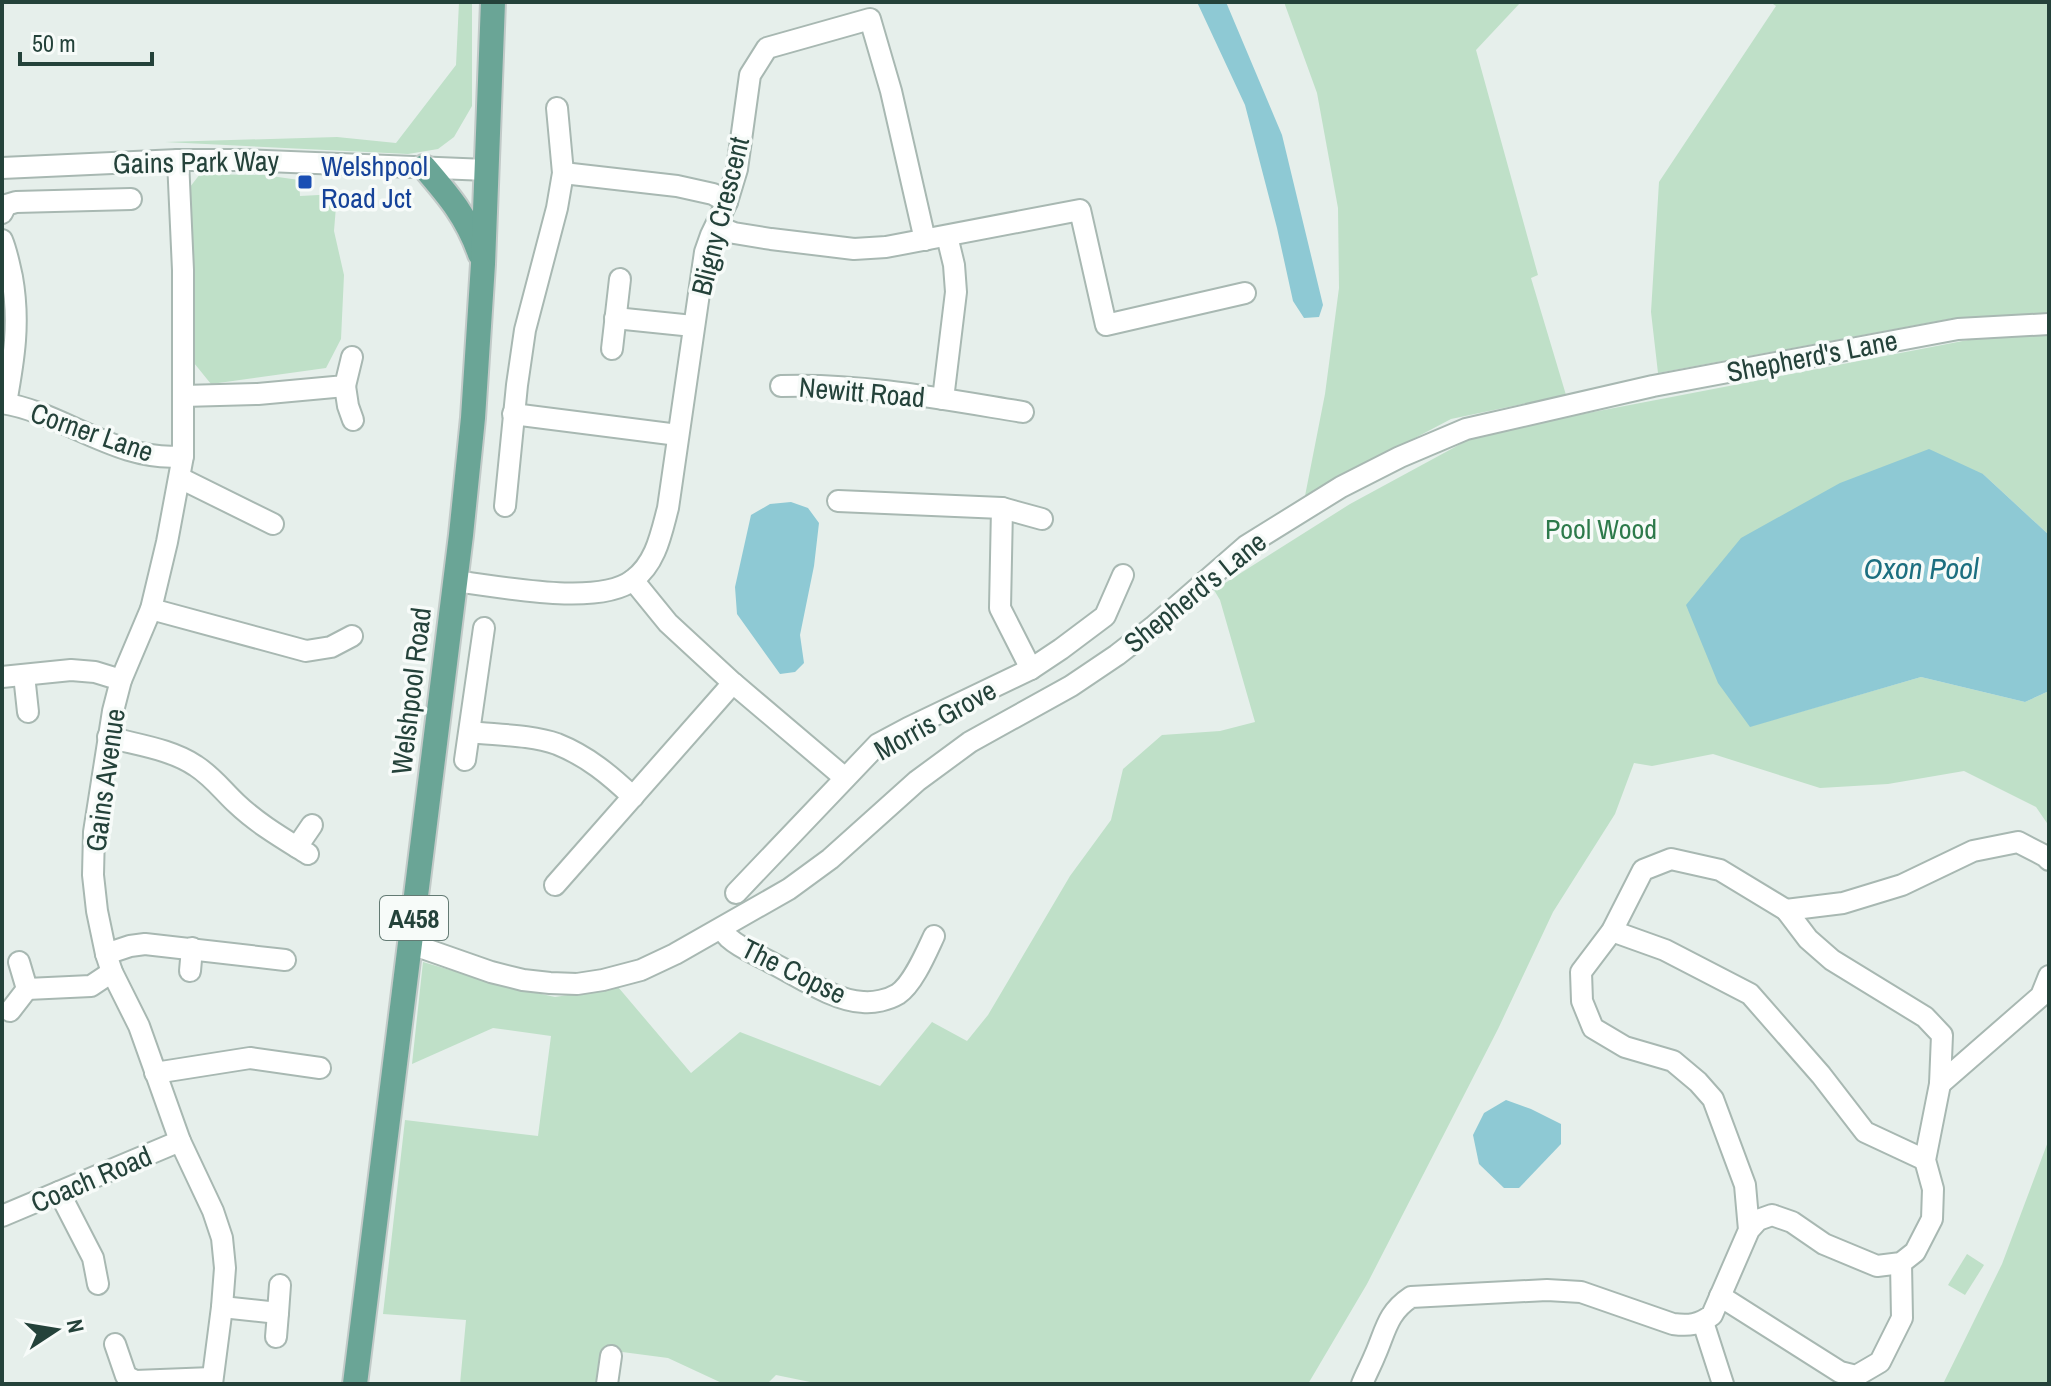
<svg xmlns="http://www.w3.org/2000/svg" width="2051" height="1386" viewBox="0 0 2051 1386" font-family="'Archivo Narrow',sans-serif">
<rect width="100%" height="100%" fill="#e6efeb"/>
<g fill="#bfe0c8">
<path d="M459,2H472V106L454,137L438,149L408,154L165,142L337,137L396,143L456,65Z"/>
<path d="M1284,2H1521L1476,50L1538,275L1531,278L1566,395L1451,419L1305,496L1325,394L1339,288L1338,208L1317,93Z"/>
<path d="M1770,2H2049V315L1954,318L1658,373L1651,312L1659,182L1776,6Z"/>
<path d="M200,174L264,175L299,180L300,196L337,194L334,231L344,275L341,339L326,368L211,384L194,363L190,187Z"/>
<path d="M2049,333V535L1983,474L1751,726L1921,677L2025,702L2049,691V826L2036,807L1964,771L1888,784L1820,788L1713,754L1652,766L1634,763L1615,814L1553,912L1498,1029L1367,1284L1308,1384H812L810,1382L776,1375L767,1384H724L668,1358L607,1350L602,1384H460L466,1320L383,1314L405,1120L538,1136L551,1036L493,1028L412,1064L423,962L501,985L555,997L618,987L691,1073L740,1032L880,1086L932,1022L967,1041L988,1015L1070,876L1111,820L1123,769L1162,735L1220,731L1255,722L1220,600L1214,590L1350,504L1479,434L1968,340Z"/>
<path d="M2049,1139V1384H1943L2002,1264Z"/>
<path d="M1967,1254L1984,1265L1965,1295L1948,1285Z"/>
</g>
<g fill="#8ec9d4">
<path d="M1197,2H1226L1282,135L1323,305L1319,317L1304,318L1293,301L1277,228L1245,105Z"/>
<path d="M1929,449L1983,474L2049,535V691L2025,702L1921,677L1750,727L1718,683L1686,605L1741,538L1840,483Z"/>
<path d="M791,502L808,508L819,523L814,566L800,635L804,663L795,672L780,674L737,614L735,587L751,515L770,504Z"/>
<path d="M1506,1100L1531,1109L1561,1124V1144L1519,1188H1504L1479,1164L1473,1135L1484,1113Z"/>
</g>
<g fill="none" stroke-linecap="round" stroke-linejoin="round">
<defs>
<g id="minor">
<path d="M178,160L183,270V456L167,542L151,609L121,680L113,711L94,832L93,875L97,911L106,954L112,972L139,1026L180,1141L213,1211L222,1238L225,1268L222,1307L212,1384"/>
<path d="M2,168L178,160H243L487,170"/>
<path d="M563,173L677,186L713,194L727,202"/>
<path d="M2,213L6,205L16,202L131,199"/>
<path d="M716,226L734,233L771,239L854,249L886,247L1080,210L1106,325L1245,293"/>
<path d="M2,240C7,252 9,264 12,277C20,322 14,359 6,403"/>
<path d="M615,318L693,326"/>
<path d="M612,349L620,279"/>
<path d="M345,386L348,406L353,420"/>
<path d="M781,386C861,383 943,399 1023,412"/>
<path d="M183,396L258,394L345,386L352,357"/>
<path d="M943,399L956,292L954,265L947,236"/>
<path d="M2,403C62,412 118,463 183,456"/>
<path d="M513,414L678,435"/>
<path d="M180,478L273,524"/>
<path d="M838,501L1002,508L1042,519"/>
<path d="M505,506L517,385L525,330L557,208L563,173L557,108"/>
<path d="M1002,508L1000,608L1031,669"/>
<path d="M633,580L668,623L733,683L845,778"/>
<path d="M454,581C498,586 598,607 633,580C656,563 661,534 668,508L705,252L711,235L727,202L737,169L750,75L767,48L870,19L891,91L925,240"/>
<path d="M151,609L306,651L331,647L352,636"/>
<path d="M24,675L28,712"/>
<path d="M2,677L71,670L95,672L121,680"/>
<path d="M470,732C497,735 532,735 557,744C587,756 610,775 633,797"/>
<path d="M108,737C137,745 171,749 196,766C213,777 223,791 237,804C258,824 284,839 308,854"/>
<path d="M465,760L484,628"/>
<path d="M297,847L312,825"/>
<path d="M555,885L733,683"/>
<path d="M736,893L878,744L908,728L1031,669L1061,649L1105,616L1123,575"/>
<path d="M1786,910L1843,903L1902,885L1973,851L2018,842L2045,856L2049,860"/>
<path d="M722,928C725,933 725,934 729,938C741,949 758,955 772,963C798,976 834,1001 863,1002C874,1003 888,1000 898,994C913,984 926,953 934,936"/>
<path d="M1612,931L1665,950L1750,994L1821,1075L1865,1132L1925,1160"/>
<path d="M411,944L491,972L523,980L550,983L577,984L603,980L641,970L675,954L789,889L830,859L917,781L970,742L1071,686L1117,655L1153,627L1246,546L1341,487L1400,457L1466,429L1653,386L1958,329L2049,324"/>
<path d="M106,954L130,946L145,944L285,960"/>
<path d="M190,971L192,948"/>
<path d="M27,989L91,986L112,972"/>
<path d="M10,1011L27,989L19,962"/>
<path d="M155,1073L250,1058L320,1068"/>
<path d="M1940,1084L2041,996L2049,976"/>
<path d="M59,1192L93,1258L98,1284"/>
<path d="M2,1216L180,1141"/>
<path d="M1720,1296L1840,1372L1856,1376L1880,1362L1902,1318L1901,1263"/>
<path d="M222,1307L278,1313L280,1285"/>
<path d="M1703,1322L1723,1384"/>
<path d="M276,1337L278,1313"/>
<path d="M115,1344L126,1376L135,1381L212,1378"/>
<path d="M607,1384L611,1356"/>
<path d="M1362,1384C1366,1374 1371,1365 1375,1355C1386,1330 1387,1313 1411,1297L1547,1290L1581,1292L1673,1324C1689,1326 1699,1325 1712,1315L1749,1230L1758,1220L1772,1215L1792,1222L1824,1244L1877,1266L1901,1263L1915,1252L1932,1219L1933,1189L1925,1160L1940,1084L1942,1035L1925,1017L1832,960L1808,939L1786,910L1720,870L1671,859L1643,870L1612,931L1581,972L1582,1001L1593,1028L1625,1047L1673,1061L1698,1082L1713,1099L1745,1185L1749,1230"/>
</g>
<g id="major">
<path d="M424,167C449,196 467,217 480,254"/>
<path d="M355,1384L461,535L473,418L483,264L493,2"/>
</g>
</defs>
<use href="#minor" stroke="#a8b8b2" stroke-width="24"/>
<use href="#major" stroke="#c2cac8" stroke-width="28"/>
<use href="#minor" stroke="#fff" stroke-width="20"/>
<use href="#major" stroke="#6aa596" stroke-width="24"/>
</g>
<rect fill="#1a4fb4" stroke="#f7fbf9" stroke-width="3" x="297" y="174" width="16" height="16" rx="4"/>
<g text-anchor="middle" dominant-baseline="central" stroke-width="7" stroke-linejoin="round" paint-order="stroke">
<rect fill="#f7fbf9" stroke="#637a73" stroke-width="2" x="380" y="896" width="68" height="44" rx="6"/>
<g font-size="26" font-weight="bold" fill="#24423a">
<text x="414" y="918">A458</text>
</g>
<g font-size="28" fill="#24423a" stroke="#f7fbf9">
<text transform="translate(196 162) rotate(-1)">Gains Park Way</text>
<text transform="translate(720 216) rotate(-76)">Bligny Crescent</text>
<text transform="translate(1812 356) rotate(-11)">Shepherd's Lane</text>
<text transform="translate(862 392) rotate(5)">Newitt Road</text>
<text transform="translate(92 432) rotate(19)">Corner Lane</text>
<text transform="translate(1195 592) rotate(-39)">Shepherd's Lane</text>
<text transform="translate(411 691) rotate(-83)">Welshpool Road</text>
<text transform="translate(935 720) rotate(-29)">Morris Grove</text>
<text transform="translate(105 780) rotate(-82)">Gains Avenue</text>
<text transform="translate(794 971) rotate(26)">The Copse</text>
<text transform="translate(91 1179) rotate(-23)">Coach Road</text>
</g>
<g font-size="28" fill="#164399" stroke="#f7fbf9" text-anchor="start">
<text x="321" y="166">Welshpool<tspan x="321" dy="32">Road Jct</tspan></text>
</g>
<g font-size="28" fill="#2d7a4b" stroke="#f7fbf9">
<text x="1601" y="529">Pool Wood</text>
</g>
<g font-size="30" font-style="italic" fill="#1c6f80" stroke="#f7fbf9">
<text x="1921" y="568">Oxon Pool</text>
</g>
</g>
<rect width="2051" height="1386" fill="none" stroke="#24423a" stroke-width="8"/>
<g transform="translate(56 1330) rotate(78)" stroke="#f7fbf9" stroke-width="6" paint-order="stroke">
<path d="M0-6L14 30L0 20L-14 30Z" fill="#24423a"/>
<text y="-12" font-size="22" font-weight="bold" text-anchor="middle" fill="#24423a">N</text>
</g>
<path d="M20 52v12h132v-12" fill="none" stroke="#24423a" stroke-width="4"/>
<text x="32" y="52" font-size="24" fill="#24423a" stroke="#f7fbf9" stroke-width="6" paint-order="stroke">50 m</text>
</svg>
